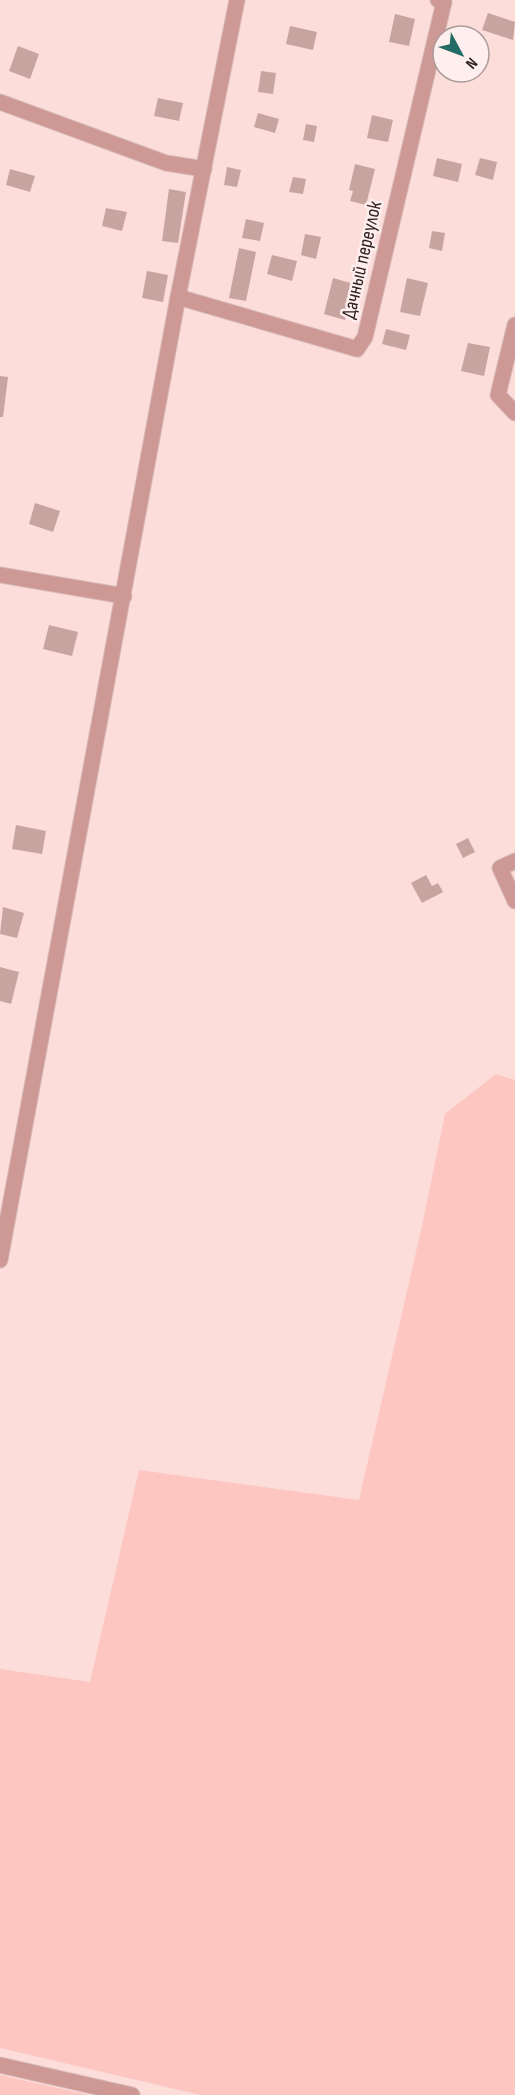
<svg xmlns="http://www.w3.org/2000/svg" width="515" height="2095" viewBox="0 0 515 2095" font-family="'Sofia Sans Condensed',sans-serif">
<rect width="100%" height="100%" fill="#fcddda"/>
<g fill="#fdc6c1">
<path d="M496,1074L515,1080V2095H201L0,2048V1669L90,1682L139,1470L359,1500L422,1226L445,1114Z"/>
<path d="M0,2075L89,2095H0Z"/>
</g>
<g fill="#c8a4a1">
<path d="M488,13L515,22L513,40L482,30Z"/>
<path d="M395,14L415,19L409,46L389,42Z"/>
<path d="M290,26L317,32L313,50L286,44Z"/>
<path d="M18,46L39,54L30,79L9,71Z"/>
<path d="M261,71L276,73L273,94L258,92Z"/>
<path d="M158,98L183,103L179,121L154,116Z"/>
<path d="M258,113L279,119L275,133L254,127Z"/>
<path d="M372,115L393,120L388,142L367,138Z"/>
<path d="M306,124L317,126L314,142L303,140Z"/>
<path d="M437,158L462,164L458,182L433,176Z"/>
<path d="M480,158L497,162L493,180L475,175Z"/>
<path d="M355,164L375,169L366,205L350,201L353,191L349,190Z"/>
<path d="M227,167L241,170L237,187L224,185Z"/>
<path d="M10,169L35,176L30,192L6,185Z"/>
<path d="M293,177L306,179L303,194L289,192Z"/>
<path d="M169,189L186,192L178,243L162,241Z"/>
<path d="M106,208L127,212L122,231L102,226Z"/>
<path d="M246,219L264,223L260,241L242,238Z"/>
<path d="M432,231L445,233L442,251L429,248Z"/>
<path d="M305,234L321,237L316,259L301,255Z"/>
<path d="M239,248L256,252L246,301L229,298Z"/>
<path d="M272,255L297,261L292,281L267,274Z"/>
<path d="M147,271L168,275L163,302L142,298Z"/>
<path d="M333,278L354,284L345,320L324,314Z"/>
<path d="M407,278L428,283L420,316L400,312Z"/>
<path d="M386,329L410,335L406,350L382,344Z"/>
<path d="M468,343L490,347L484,376L461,371Z"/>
<path d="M0,376L8,377L3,417H0Z"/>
<path d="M35,503L60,511L53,532L29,524Z"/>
<path d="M49,625L78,632L72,656L43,649Z"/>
<path d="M16,825L46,831L42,854L12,849Z"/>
<path d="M468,838L475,852L463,858L456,844Z"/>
<path d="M426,875L432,886L438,883L443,892L422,903L411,883Z"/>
<path d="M3,907L24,913L17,938L0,934Z"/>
<path d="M0,967L19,972L11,1004L0,1001Z"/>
</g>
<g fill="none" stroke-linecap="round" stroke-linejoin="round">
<defs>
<g id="minor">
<path d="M0,102L166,163L204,169"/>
<path d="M178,297L357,349L365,337L444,2L438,0"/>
<path d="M515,325L498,395L515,413"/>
<path d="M0,575L124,596"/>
<path d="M515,861L500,868L515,901"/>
<path d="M0,1260L178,297L237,0"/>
<path d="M0,2065L132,2095"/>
</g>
</defs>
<use href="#minor" stroke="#d7bbb9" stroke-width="17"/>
<use href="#minor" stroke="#ce9894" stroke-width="15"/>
</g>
<g text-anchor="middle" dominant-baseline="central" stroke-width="5" stroke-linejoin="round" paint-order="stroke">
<g font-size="20" fill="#2f2221" stroke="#feeeed">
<text transform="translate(362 260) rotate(-77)">Дачный переулок</text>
</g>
</g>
<g transform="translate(461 54) rotate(131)"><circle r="28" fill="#feeeed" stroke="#ab9c9b" stroke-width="1.5"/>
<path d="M0-4.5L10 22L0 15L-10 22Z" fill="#236c66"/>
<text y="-9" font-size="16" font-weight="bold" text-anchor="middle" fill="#2f2221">N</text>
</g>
</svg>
